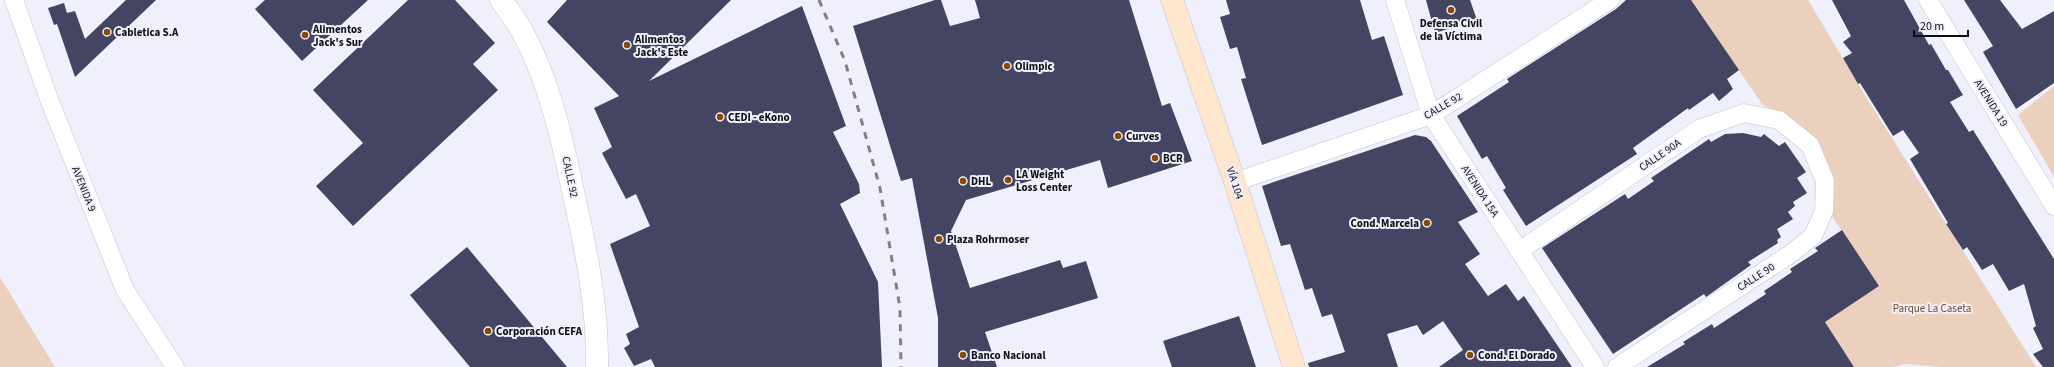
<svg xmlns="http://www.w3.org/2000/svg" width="2054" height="367" viewBox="0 0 2054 367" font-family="'Source Sans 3',sans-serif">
<rect width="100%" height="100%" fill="#eff0fc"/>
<g fill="#ebd1bd">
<path d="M1691,0H1808L1858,84L2036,367H1940L1905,364L1894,367H1854L1825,322L1879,286L1830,213L1834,195L1829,169L1794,124L1762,104Z"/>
<path d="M2054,86V177L2018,115Z"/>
<path d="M0,277L55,367H0Z"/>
</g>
<g fill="#444463">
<path d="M126,0H156L75,77L57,24L54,25L48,8L64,3L67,13L75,11L85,39Z"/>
<path d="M265,0H368L302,61L255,9Z"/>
<path d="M408,0H455L495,43L473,64L498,90L353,226L316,186L363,143L313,90Z"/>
<path d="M567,0H731L649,81L802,6L846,126L833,132L859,184L860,193L840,204L878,282L882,367H655L651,359L634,366L624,348L630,344L626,334L639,327L610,244L650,226L636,194L626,199L602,153L612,147L594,108L619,96L547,22Z"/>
<path d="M935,0H941L950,26L980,18L975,0H1129L1162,106L1170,103L1192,161L1108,188L1100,160L966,200L951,231L970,288L1060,260L1063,268L1086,261L1098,298L985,332L997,367H938V318L912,178L901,181L853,26Z"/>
<path d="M1226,0H1360L1372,40L1384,36L1403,95L1262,145L1241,79L1246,78L1237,47L1230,49L1220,17L1230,14Z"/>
<path d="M1426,0H1470L1477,20L1435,33Z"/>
<path d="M1626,0H1691L1739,70L1727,79L1733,89L1719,101L1713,93L1689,110L1688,108L1633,148L1637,154L1526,226L1503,190L1506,188L1487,156L1482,159L1457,116L1509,82L1507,79L1616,9Z"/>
<path d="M1832,0H1904L1929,45L1931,44L1946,70H1948L1963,95L1950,102L1969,132L1973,130L2054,259V367H2043L2033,354L2043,349L2033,328L2036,326L2024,284L2009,291L1993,264L1982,270L1967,247L1963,250L1946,224L1948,223L1910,159L1919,153L1903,130L1893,136L1860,83L1858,84L1843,58L1852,53L1843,42L1851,36Z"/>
<path d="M1964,0H2000L2022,29L2054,11V83L2016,109L1983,52L1993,46Z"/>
<path d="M1743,133L1761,137L1764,134L1779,146L1785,142L1806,172L1797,178L1807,193L1793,202L1795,206L1788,212L1793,219L1777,229L1781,237L1777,240L1778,243L1748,262L1751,265L1706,297L1704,294L1613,354L1542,248L1625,194L1628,199L1654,181L1651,178L1709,139L1711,142L1725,134Z"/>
<path d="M1415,135L1426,137L1431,141L1478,212L1458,222L1480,254L1465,264L1488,296L1506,284L1518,301L1524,296L1572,367H1439L1463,350L1443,321L1423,335L1417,325L1387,334L1398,367H1309L1308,363L1345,352L1332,314L1322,317L1312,288L1305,290L1290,244L1281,246L1262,186Z"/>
<path d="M1842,230L1879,286L1825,322L1854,367H1647L1685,344L1683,342L1712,324L1714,328L1766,294L1764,291L1792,272L1790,269L1818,251L1815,248Z"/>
<path d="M467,247L567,367H470L410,295Z"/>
<path d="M1239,316L1256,367H1172L1163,341Z"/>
</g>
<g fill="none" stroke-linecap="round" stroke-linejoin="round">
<defs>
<g id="minor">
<path d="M14,0L49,99L125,290L175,367"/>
<path d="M1395,0L1431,115L1595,367"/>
<path d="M1928,0L2054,206"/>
<path d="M1235,182L1431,115L1610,0"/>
<path d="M1519,251L1699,129L1744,113L1779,120L1810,145L1825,181L1824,211L1813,236L1789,255L1617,367"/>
</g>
<path id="tertiary" d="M501,0C509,11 517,21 523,33C549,81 562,138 573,191C586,249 598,307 597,367"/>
<path id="secondary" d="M1172,0L1235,182L1294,367"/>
</defs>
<use href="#minor" stroke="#c2c3ce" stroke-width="19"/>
<use href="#tertiary" stroke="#c2c3ce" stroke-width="23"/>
<use href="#secondary" stroke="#c2c3ce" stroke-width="23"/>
<use href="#minor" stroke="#fff" stroke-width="18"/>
<use href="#tertiary" stroke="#fff" stroke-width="22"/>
<use href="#secondary" stroke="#fee6cf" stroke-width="22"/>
<path stroke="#808088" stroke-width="3" stroke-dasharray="7 7" stroke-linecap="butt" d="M819,0L845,61L880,188L900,308L901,367"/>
</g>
<g fill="#864a04" stroke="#eff0fc" stroke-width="1.5">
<circle cx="1451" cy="10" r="4"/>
<circle cx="107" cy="32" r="4"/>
<circle cx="305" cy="35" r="4"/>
<circle cx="627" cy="45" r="4"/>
<circle cx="1007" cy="66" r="4"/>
<circle cx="720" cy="117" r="4"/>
<circle cx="1118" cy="136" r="4"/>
<circle cx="1155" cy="158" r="4"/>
<circle cx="1008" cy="180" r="4"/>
<circle cx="963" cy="181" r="4"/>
<circle cx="1427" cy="223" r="4"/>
<circle cx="939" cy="239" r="4"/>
<circle cx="488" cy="331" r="4"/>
<circle cx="963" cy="355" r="4"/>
<circle cx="1470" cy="355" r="4"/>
</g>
<g text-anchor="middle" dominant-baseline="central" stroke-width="4" stroke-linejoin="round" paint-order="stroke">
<g font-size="11" font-weight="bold" fill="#0f0f13" stroke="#eff0fc" text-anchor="start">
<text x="1451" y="23" text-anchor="middle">Defensa Civil<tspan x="1451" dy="13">de la Víctima</tspan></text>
<text x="313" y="29">Alimentos<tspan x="313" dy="13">Jack's Sur</tspan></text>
<text x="115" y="32">Cabletica S.A</text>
<text x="635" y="39">Alimentos<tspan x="635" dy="13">Jack's Este</tspan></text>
<text x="1015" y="66">Olimpic</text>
<text x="728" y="117">CEDI - eKono</text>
<text x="1126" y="136">Curves</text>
<text x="1163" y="158">BCR</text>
<text x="1016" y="174">LA Weight<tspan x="1016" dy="13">Loss Center</tspan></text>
<text x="971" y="181">DHL</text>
<text x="1419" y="223" text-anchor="end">Cond. Marcela</text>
<text x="947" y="239">Plaza Rohrmoser</text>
<text x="496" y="331">Corporación CEFA</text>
<text x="971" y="355">Banco Nacional</text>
<text x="1478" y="355">Cond. El Dorado</text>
</g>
<g font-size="11" fill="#0f0f13" stroke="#eff0fc">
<text transform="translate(1991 103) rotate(58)">AVENIDA 19</text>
<text transform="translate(1443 106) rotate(-30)">CALLE 92</text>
<text transform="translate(1660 155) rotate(-34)">CALLE 90A</text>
<text transform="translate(570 177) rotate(78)">CALLE 92</text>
<text transform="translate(1235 183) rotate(72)">VÍA 104</text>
<text transform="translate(84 189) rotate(68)">AVENIDA 9</text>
<text transform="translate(1480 191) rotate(57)">AVENIDA 15A</text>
<text transform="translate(1756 277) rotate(-33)">CALLE 90</text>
</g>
<g font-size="11" fill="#774b22" stroke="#eff0fc">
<text x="1932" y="308">Parque La Caseta</text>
</g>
</g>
<path d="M1914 30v6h54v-6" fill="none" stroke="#0f0f13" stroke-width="2"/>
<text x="1920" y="30" font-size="12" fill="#0f0f13" stroke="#eff0fc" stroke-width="3" paint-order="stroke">20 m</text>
</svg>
